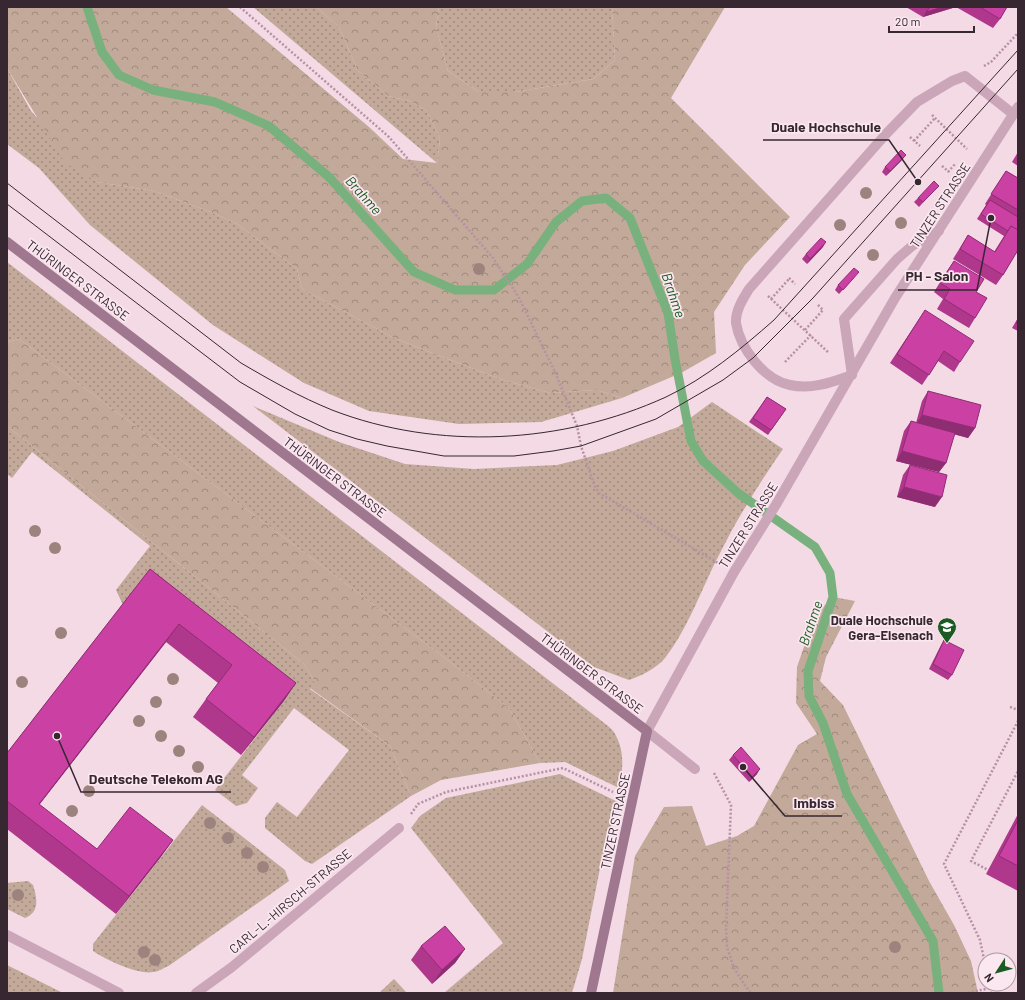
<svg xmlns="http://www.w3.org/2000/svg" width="1025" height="1000" viewBox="0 0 1025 1000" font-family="Barlow,sans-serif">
<defs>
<pattern id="grass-dots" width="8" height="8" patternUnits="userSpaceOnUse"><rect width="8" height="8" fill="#c2a999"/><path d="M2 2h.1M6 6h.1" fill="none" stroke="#9e8a7d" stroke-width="1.8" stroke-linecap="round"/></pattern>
<pattern id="forest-crowns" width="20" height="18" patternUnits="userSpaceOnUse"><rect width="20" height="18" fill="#c2a999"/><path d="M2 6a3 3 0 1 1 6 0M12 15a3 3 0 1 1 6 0" fill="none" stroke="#9e8a7d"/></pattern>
</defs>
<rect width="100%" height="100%" fill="#f3dae5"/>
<g fill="url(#grass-dots)">
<path d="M253,7H316L339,27L358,71L388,96L410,101L427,111L440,139L437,163Z"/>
<path d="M439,7H612L615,60L593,79L515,92H479L448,71L436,27Z"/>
<path d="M7,68L31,111L97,182L154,191L213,213L237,224L297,269L302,289L396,339L500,379L550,393L597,390L622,398L541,422L459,424L369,411L304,383L213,325L90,225L39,168L7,144Z"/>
<path d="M7,262L599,719C604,723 612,728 615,734C625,751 623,770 619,788L565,762L540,763L509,708L445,658L19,339L7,342Z"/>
<path d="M712,402L783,449C760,482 738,517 720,553C702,587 689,627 665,658C657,668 641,676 629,680L594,667L253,406L339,442L405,464L474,469L557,465L613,451L678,427Z"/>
<path d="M7,426L304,664L315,682L310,689L390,746L411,796L312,864L305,861L265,828V818L277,802L297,817L349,750L294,708L242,775L258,788L247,803L236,806L215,790L283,702L123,605L116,590L150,546L32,452L12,478L7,474Z"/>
<path d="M560,774L618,802L601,863L582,959L572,993H444L503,943L411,828L420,816L446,798Z"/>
<path d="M202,805L285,870L289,881L170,965C165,967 159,972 153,972C138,975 106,960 93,951V944Z"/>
<path d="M28,881L33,885C37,898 40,912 25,918L7,909V883Z"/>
<path d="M7,965L63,993H7Z"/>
<path d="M394,979L407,993H379Z"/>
</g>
<g fill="url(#forest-crowns)">
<path d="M7,7H226L369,127L403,159L437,163L440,139L427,111L410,101L388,96L358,71L339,27L316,7H439L436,27L448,71L479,92H515L593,79L615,60L612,7H725L671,98L790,217L745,265L714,312L716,353L681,373L622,398L597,390L550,393L500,379L396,339L302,289L297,269L237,224L213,213L154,191L97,182L65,163L7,68Z"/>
<path d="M19,339L445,658L509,708L540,763L441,780L411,796L390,746L310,688L315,682L304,664L7,426V342Z"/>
<path d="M833,597L855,601L826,657L820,681L843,705L929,881L954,925L971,961L978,993H613L635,856L664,807L692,806L706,846L737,836L754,826L798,745L817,734L796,703L797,667L815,615Z"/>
</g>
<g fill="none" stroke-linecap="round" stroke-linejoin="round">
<path stroke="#78b17d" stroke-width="9" d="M87,7L102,52L119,75L153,90L215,102L269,126L329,177L414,272L455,290H494L527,264L556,222L582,201L606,198L630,218L668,313L675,359L691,441L703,461L738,493L815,547L830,573L833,597L808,671L809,696L823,723L847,794L933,941L939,993"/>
<g stroke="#b790a4" stroke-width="2.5" stroke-dasharray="2 2" stroke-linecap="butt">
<path d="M240,7L389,137L493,258L518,296L555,372L577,426L581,446L594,484L599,493L718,563"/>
<path d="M984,66L991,62L1018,33"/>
<path d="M932,115L967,149"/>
<path d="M910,137L920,146"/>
<path d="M914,141L935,118"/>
<path d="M942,166L949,172"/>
<path d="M948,172L956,163"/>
<path d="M789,278L795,284"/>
<path d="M768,296L829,353"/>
<path d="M771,299L789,279"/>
<path d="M818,305L823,310"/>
<path d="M805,330L823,310"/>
<path d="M785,362L811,335"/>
<path d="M1010,707L1018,710"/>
<path d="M714,773L731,805L726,927L727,947L734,968L746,987L751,993"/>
<path d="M411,814L418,804L446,792L563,768L613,792"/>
<path d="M990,871L971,861L1018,771"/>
<path d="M985,964L980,940L944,864L1018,721"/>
<path d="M989,984L991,993"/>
<path d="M968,993L990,988"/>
</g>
<g stroke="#cba6b8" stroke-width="10">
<path d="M939,231L912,246L897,259L844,319L852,375C832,382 812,390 790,385C764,380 740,348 736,323C735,311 743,299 749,289L886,134L917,102L952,81L965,76L1013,114"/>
<path d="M647,731L695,769"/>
</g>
<g stroke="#cba6b8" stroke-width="10">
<path d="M7,935L119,993"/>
<path d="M196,993L232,967L399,828"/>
</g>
<path stroke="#cba6b8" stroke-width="10" d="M647,731L734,572L777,503L895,298L1018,107"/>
<path stroke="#9f778f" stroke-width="10" d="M7,242L647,731L591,993"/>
<g stroke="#372731" stroke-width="1">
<path d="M7,183L241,363C270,380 300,397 332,410C438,451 563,444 666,397C706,378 741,349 774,320L1018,50"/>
<path d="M7,204L240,382L295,414L329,430L357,439L387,446L444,456H514L553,451L581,446L656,419L723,380L753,358L813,298L1018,69"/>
</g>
</g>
<g fill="#9d837e">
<circle cx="866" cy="193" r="6"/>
<circle cx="901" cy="223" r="6"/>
<circle cx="840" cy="225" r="6"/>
<circle cx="873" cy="255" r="6"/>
<circle cx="479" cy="269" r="6"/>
<circle cx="35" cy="531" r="6"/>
<circle cx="55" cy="548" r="6"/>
<circle cx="61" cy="633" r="6"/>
<circle cx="173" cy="679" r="6"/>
<circle cx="22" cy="682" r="6"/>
<circle cx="156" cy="702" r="6"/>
<circle cx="139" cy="721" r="6"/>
<circle cx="161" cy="736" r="6"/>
<circle cx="179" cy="751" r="6"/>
<circle cx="198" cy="767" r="6"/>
<circle cx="89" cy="791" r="6"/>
<circle cx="72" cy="811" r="6"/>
<circle cx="210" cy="823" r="6"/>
<circle cx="228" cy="838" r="6"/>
<circle cx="247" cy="853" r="6"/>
<circle cx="263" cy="867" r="6"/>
<circle cx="18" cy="895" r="6"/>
<circle cx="895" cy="947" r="6"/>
<circle cx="144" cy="952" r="6"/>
<circle cx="155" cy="960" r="6"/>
</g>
<g fill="#af378c">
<path d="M906,7H956L923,17Z"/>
<path d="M956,7H1007L1000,19L993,28Z"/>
<path d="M1018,152V166L1012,162Z"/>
<path d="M902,160L886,176L882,172L885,167Z"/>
<path d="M1006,171L1018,178V250L1003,275L996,285L953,259L968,235L994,252L1004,236L977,219L986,205L985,204Z"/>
<path d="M935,190L919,207L914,202L918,198Z"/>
<path d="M823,247L807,264L802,259L806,254Z"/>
<path d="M954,261L976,292L975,318L969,328L937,309L943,299L934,292L947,271Z"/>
<path d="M855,277L839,294L835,290L838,285Z"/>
<path d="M925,310L960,362L954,372L938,361L922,385L890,363Z"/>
<path d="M1018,318V331L1012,328Z"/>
<path d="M928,391L975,428L968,438L954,434L946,463L939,472L896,461L904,431L911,421L916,423L922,401Z"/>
<path d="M767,397L786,409L768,435L749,422Z"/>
<path d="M910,465L935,507L897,497L903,475Z"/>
<path d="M150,569L296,683L283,702L241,755L193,717L206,699L218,683L166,642L39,805L97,849L173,840L160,858L116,914L7,829V753Z"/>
<path d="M944,640L952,675L948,680L929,669L941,645Z"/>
<path d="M733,755L757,774L749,782L729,760Z"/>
<path d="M1018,814V891L986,874Z"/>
<path d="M421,946L465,949L455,963L432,984L411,960Z"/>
</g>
<g fill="#8e2d72">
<path d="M943,7H956L923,17L926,12Z"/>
<path d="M906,155L902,160L886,176L890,171Z"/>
<path d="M826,242L823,247L807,264L810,259Z"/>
<path d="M922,415L975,428L968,438L916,424Z"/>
<path d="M902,451L946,463L939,472L896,461Z"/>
<path d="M904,487L942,497L935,507L897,497Z"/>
<path d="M179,624L166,642L29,818L39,804Z"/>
<path d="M296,683L283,702L241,755L254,737Z"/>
<path d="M760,769L757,774L749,782L752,777Z"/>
<path d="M173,840L160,858L116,914L129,896Z"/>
<path d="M465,949L455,963L432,984L442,970Z"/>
</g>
<g fill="#cb40a3" stroke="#8e2d72">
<path d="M930,7H943L926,12Z"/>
<path d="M980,7H1007L1000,19Z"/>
<path d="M901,150L906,155L890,171L885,167Z"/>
<path d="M1006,171L1018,178V210L991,194Z"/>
<path d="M934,181L939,186L923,202L918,198Z"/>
<path d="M990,200L1018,217V231L1011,226L1008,231L981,214Z"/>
<path d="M1011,226L1018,230V250L1003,275L960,249L968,235L995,252Z"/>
<path d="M821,238L826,242L810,259L806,254Z"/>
<path d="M954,261L984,279L976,292L987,298L975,318L944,299L950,289L940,283Z"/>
<path d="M854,268L859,272L843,290L838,285Z"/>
<path d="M925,310L974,341L960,362L944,351L929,375L897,354Z"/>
<path d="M1018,319V325L1016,323Z"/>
<path d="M928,391L981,405L975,428L922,415Z"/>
<path d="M767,397L786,409L771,430L753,418Z"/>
<path d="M911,421L955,433L946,463L902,451Z"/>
<path d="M910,465L947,475L942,497L904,487Z"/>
<path d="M150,569L296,683L254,737L206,699L232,665L179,624L39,804L97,849L130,807L173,840L129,896L7,801V753Z"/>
<path d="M944,640L964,650L952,675L933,664Z"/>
<path d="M741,747L760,769L752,777L733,755Z"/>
<path d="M1018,820V866L999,856Z"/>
<path d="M445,926L465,949L442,970L421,946Z"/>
</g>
<defs>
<symbol id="university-pin" viewBox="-11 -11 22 30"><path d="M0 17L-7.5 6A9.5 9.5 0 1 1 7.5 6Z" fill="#1b5a22" stroke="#fae7ef"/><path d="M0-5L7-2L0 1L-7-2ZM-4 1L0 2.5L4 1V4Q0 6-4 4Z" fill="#fff"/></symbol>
</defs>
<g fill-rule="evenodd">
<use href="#university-pin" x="936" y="616" width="22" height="30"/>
</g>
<g text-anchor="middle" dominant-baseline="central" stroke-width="3.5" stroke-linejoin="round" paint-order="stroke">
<g font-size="13" fill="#372731" stroke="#fae7ef">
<text transform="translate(940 205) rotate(-57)">TINZER STRASSE</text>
<text transform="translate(78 280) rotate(37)">THÜRINGER STRASSE</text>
<text transform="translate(335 477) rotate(37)">THÜRINGER STRASSE</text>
<text transform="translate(748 525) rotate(-58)">TINZER STRASSE</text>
<text transform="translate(592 673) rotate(37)">THÜRINGER STRASSE</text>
<text transform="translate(615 821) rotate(-78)">TINZER STRASSE</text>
<text transform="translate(290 901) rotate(-40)">CARL-L.-HIRSCH-STRASSE</text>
</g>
<g font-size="13" font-weight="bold" fill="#372731" stroke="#fae7ef" text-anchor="end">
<text x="933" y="620">Duale Hochschule<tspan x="933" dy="15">Gera-Eisenach</tspan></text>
</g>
<g font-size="14" font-style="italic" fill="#1b5a22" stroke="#fae7ef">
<text transform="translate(364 195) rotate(48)">Brahme</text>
<text transform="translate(674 295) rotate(71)">Brahme</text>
<text transform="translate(810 623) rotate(-71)">Brahme</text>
</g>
</g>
<path fill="none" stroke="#372731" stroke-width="1.5" d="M918 182L889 140H763M991 218L977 290H898M57 736L81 792H231M743 767L785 816H842"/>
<g fill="#372731" stroke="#fae7ef" stroke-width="1.5">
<circle cx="918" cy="182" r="4"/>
<circle cx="991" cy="218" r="4"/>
<circle cx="57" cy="736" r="4"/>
<circle cx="743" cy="767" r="4"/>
</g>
<g font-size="14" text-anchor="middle" font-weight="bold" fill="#372731" stroke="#fae7ef" stroke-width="3.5" stroke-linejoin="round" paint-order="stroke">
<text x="826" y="132">Duale Hochschule</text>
<text x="937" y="281">PH - Salon</text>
<text x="156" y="784">Deutsche Telekom AG</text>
<text x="814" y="808">Imbiss</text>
</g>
<rect width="1025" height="1000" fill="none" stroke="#372731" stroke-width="16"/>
<g transform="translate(997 972) rotate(234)"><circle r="19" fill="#fae7ef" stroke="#ac9aa3"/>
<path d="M0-3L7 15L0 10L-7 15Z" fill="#1b5a22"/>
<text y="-6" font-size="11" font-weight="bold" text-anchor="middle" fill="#372731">N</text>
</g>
<path d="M889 26v6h85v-6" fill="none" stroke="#372731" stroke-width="2"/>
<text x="895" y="26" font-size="12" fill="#372731" stroke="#fae7ef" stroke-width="3" paint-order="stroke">20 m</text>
</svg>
